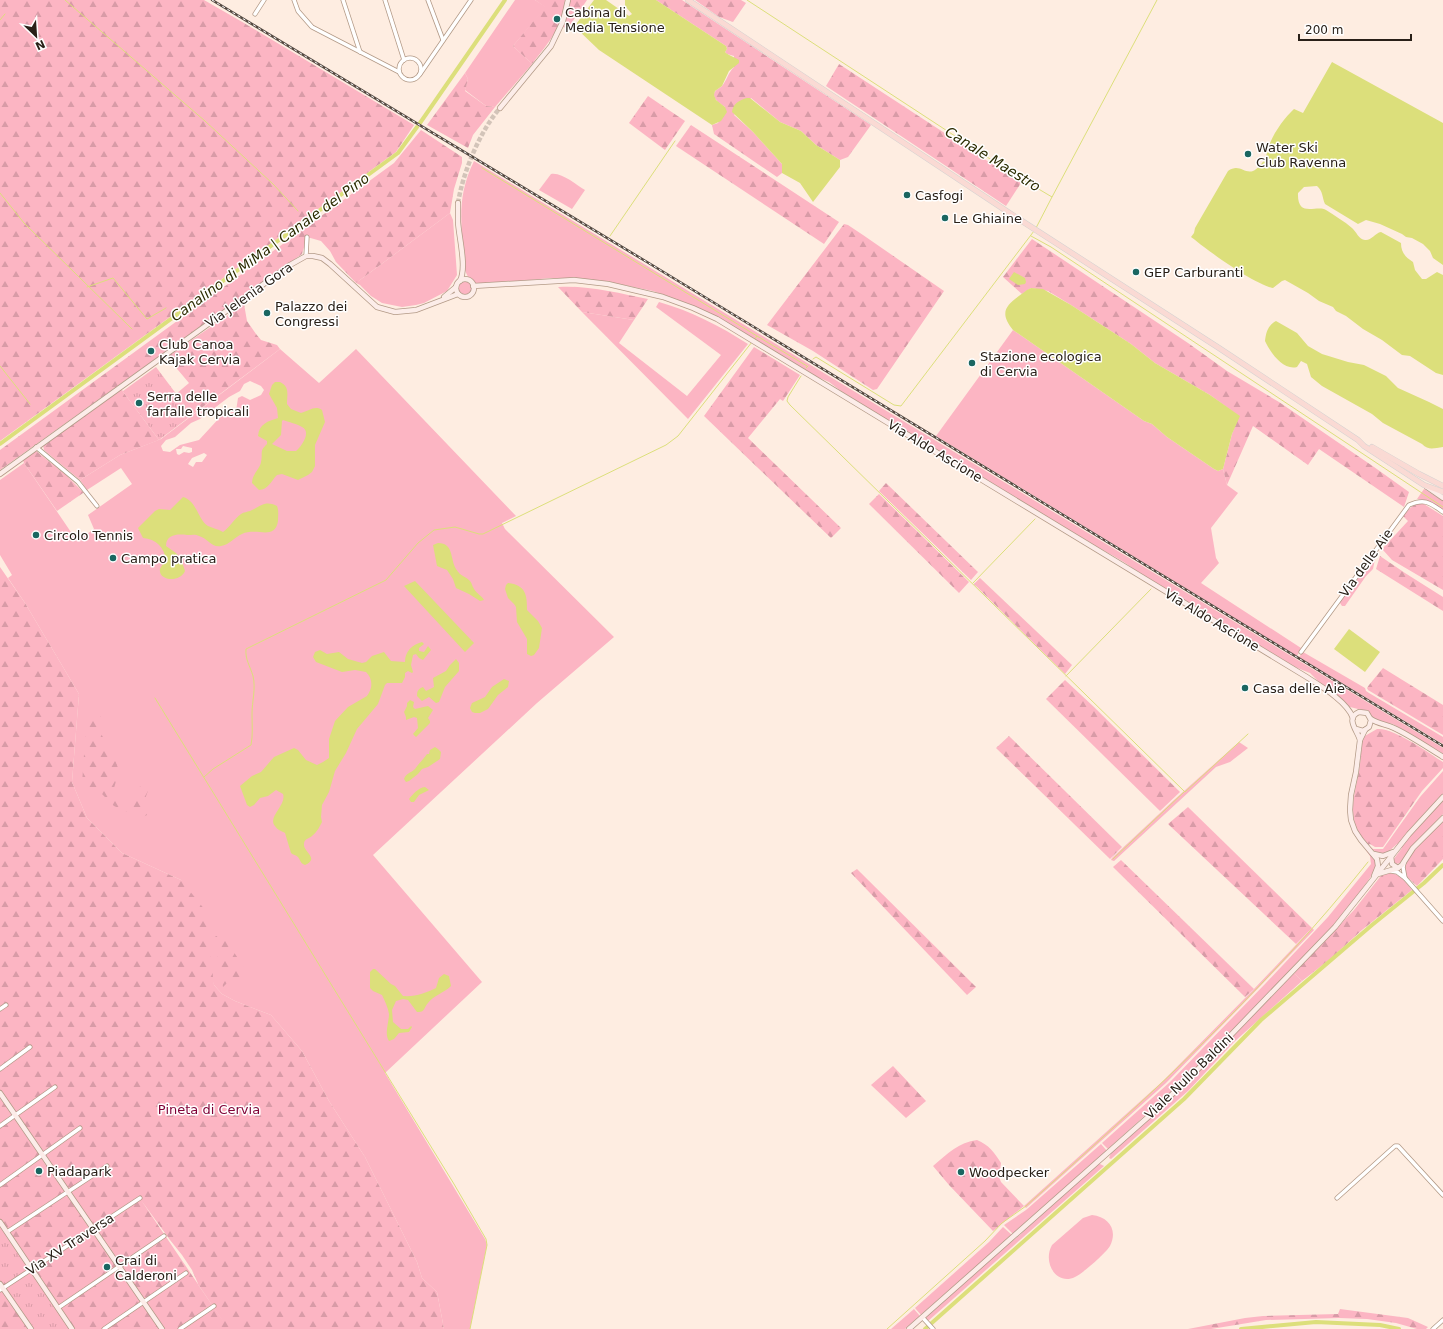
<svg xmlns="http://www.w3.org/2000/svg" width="1443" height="1329" viewBox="0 0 1443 1329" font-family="'DejaVu Sans',sans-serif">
<defs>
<pattern id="forest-firs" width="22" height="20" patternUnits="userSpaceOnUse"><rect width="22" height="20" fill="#fcb5c3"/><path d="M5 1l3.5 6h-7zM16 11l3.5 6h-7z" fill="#d89ba7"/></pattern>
<pattern id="park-tufts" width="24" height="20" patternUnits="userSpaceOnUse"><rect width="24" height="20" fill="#fcb5c3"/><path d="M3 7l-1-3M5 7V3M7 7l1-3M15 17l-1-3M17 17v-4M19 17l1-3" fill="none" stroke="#d89ba7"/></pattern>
</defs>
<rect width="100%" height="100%" fill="#feede1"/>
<g fill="#fcb5c3" fill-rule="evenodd">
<path d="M515,0H535L546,7L513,46L532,64L495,107L486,106L465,90L468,79L465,73Z"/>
<path d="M474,161L1443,748V754L1393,724L1378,722L1373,718L1371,715L1366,711L1350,707L1319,682L1310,673L1295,667L1136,571C1122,559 1105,552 1089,542L866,407L841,391L829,382L815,376L689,304L653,291L609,282L574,278H550L481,285C473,284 467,277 465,270C462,228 455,200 474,161Z"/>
<path d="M551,174C562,172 576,185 585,190L572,209L539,190Z"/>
<path d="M450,213L453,220L457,275L447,291L424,303L416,305L402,307L382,303L371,296L360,285L356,283Z"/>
<circle cx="465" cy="288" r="7"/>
<path d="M659,302C691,311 720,326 748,344L688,419L582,312L634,320L619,343L687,396L721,355L656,307Z"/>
<path d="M1013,330L1144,421L1152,424L1167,437L1214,469L1218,471L1223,469L1227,485L1238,493L1211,528L1216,558L1219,563L1201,583L1301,648L1297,656L936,436Z"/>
<path d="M280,349L319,383L356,349L516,516L502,523L505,529L614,637L537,703L373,855L482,982L385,1073L485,1239L487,1245L470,1329H444L437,1292L422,1278L417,1262L365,1157L329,1101L302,1051L271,1015L235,1001L222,994L214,985L181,880L122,853L87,818L72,782L79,694L25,603L8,578L12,575L0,555V480L24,463L77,541L94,529L88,515L132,484L121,468L87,490L80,480L120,455L161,439ZM250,381L261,386L264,390L261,395L250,400L242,396L238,398L236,411L222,415L199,440L180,445L170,452L163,451L161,446L166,440L175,437L191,423L200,419L229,397L240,391L244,384ZM183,446L192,448V452L189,453L184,452L179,455L177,454L176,449H181ZM204,453L207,455L202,462H196L193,467L188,464L192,458Z"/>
<path d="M1424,489L1443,501V511L1425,500L1417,499Z"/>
<path d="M1376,554L1373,569L1366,576L1345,606H1342L1340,603L1341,600Z"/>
<path d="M1303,652L1365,688L1366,691L1369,693L1443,737V744L1299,657Z"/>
<path d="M1239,742L1248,748L1230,762L1216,767L1114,861L1111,860L1112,858L1174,800Z"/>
<path d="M1443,771V814L1409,850L1400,863L1396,864L1393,860L1402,848L1397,844L1387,853C1379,854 1374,852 1369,846L1373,849H1383L1420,797Z"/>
<path d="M1365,849C1370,853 1377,857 1377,863C1376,876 1332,927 1322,939L1182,1082L1108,1149L1102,1143L1170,1082L1265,984L1328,917L1371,864L1370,856Z"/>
<path d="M1312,928L1314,930L1243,1004L1166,1083L1026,1208L1024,1206L1164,1080L1254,989Z"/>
<path d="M1294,973L1302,981L1234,1042L1188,1091L1111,1159L1109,1158L1111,1153L1114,1150L1198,1072Z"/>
<path d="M1101,1144L1107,1151L1013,1234L1004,1225L1026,1210Z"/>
<path d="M1100,1164L1104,1166L928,1321L926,1319V1316L1000,1250L1020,1235L1034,1220L1096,1165Z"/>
<path d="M1092,1215C1109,1217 1118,1230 1110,1246C1106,1253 1082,1274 1075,1277C1057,1286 1042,1263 1052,1245L1083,1218Z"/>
<path d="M1003,1227L1012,1235L921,1315L915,1308L989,1242Z"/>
<path d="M914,1309L920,1316L905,1329H891Z"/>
</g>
<g fill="url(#forest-firs)" fill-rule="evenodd">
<path d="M0,0H204L244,23L414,125L396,152L0,441Z"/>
<path d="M535,0H565C562,28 549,42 532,64L513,46L545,7Z"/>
<path d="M570,0H587L568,28L562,27L569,11Z"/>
<path d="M656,0H682L871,125L848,157L840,160L816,145L801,131L780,122L751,98L734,115L753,132L782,164V173L777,177L714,134L712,125L718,123L725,107C721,104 714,100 714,95C714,90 719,89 722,86C727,80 728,73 734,67V56L727,54L725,52L727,49L726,46Z"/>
<path d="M695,0H741L746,3L733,22L719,17Z"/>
<path d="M839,64L1021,183L1006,206L826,86Z"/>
<path d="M465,73L468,79L465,91L486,106L495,107L473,135L468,148L427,125Z"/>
<path d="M648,96L685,121L665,150L629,123Z"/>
<path d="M691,125L839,222L824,244L676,146Z"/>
<path d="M421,130L462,157V163L454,189L450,213L356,283L336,262L330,251L321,241L307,237L302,254L0,470V450L394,163Z"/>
<path d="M844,224L848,225L863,235L944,291L877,389L873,390L813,351L767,325Z"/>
<path d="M1032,239L1188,343L1227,371L1279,402L1374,467L1409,492L1404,507L1319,449L1308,465L1253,426L1227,485L1223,469L1232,434L1239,416L1210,395L1155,363L1131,344L1071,305L1048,291L1031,288L1022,294L1003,277Z"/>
<path d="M558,287C588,285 619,293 648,299L634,320L582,312Z"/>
<path d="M244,304L247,321L256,334L261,340L277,345L280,349L192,415L176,394L189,383L167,357Z"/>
<path d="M754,347L800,375L783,401L780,399L748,438L841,528L831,538L704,416Z"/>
<path d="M121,389L159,440L120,455L80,480L44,450L43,445Z"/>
<path d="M36,451L66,475L83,492V493L57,511L24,463L23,460Z"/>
<path d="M886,483L978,572L971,580L879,491Z"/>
<path d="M879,494L969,582L959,593L869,504Z"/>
<path d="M1420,503L1424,504L1443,516V590L1392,560L1383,550L1384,547L1408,521L1403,516C1408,510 1412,505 1420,503Z"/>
<path d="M1380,556L1405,573L1443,597V611L1376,569Z"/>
<path d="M0,567L25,603L79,694L72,782L87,818L122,853L181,880L205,910L214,985L222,994L235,1001L271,1015L302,1051L329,1101L365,1157L417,1262L422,1278L437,1292L444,1329H0ZM141,1200L170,1240L182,1255L192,1270L199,1286L225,1324Z"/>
<path d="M980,578L1072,665L1065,674L974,584Z"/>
<path d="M1383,668L1443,705V735L1368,690L1367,688L1369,685Z"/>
<path d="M1065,680L1094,707L1180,792L1160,811L1046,699Z"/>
<path d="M95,712L101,715L99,730L115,759L119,771L114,788L119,797L125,800L135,795L145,778L152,780L142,807L147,815L141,818L114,806L102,794L82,784L86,725Z"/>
<path d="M1377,729C1393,727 1429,753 1443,762V768L1422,791L1383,847H1375L1370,844L1368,845C1345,821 1354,799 1359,771C1361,760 1361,748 1363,737Z"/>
<path d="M1009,736L1122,847L1110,859L996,748Z"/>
<path d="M1188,807L1312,928L1296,944L1168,824Z"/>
<path d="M1443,820V859L1417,886L1405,875V864L1413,852Z"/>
<path d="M1121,860L1254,989L1245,997L1113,867Z"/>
<path d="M857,869L976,987L967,995L851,873Z"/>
<path d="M1387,873C1399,872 1405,881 1412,890L1362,930L1329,960L1302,981L1294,973L1354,910L1380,877L1383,874Z"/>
<path d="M216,936L224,938L242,964L248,978H232L223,987L214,938Z"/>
<path d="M893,1066L926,1101L906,1118L871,1085Z"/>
<path d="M977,1140C989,1145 994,1152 1001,1163L999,1177L1001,1182L1024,1206L993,1231L949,1185L933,1166C947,1154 959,1142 977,1140Z"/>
<path d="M1340,1309L1408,1318L1428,1327L1426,1329H1417L1396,1323L1367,1319L1339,1318L1266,1320L1211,1329H1188L1245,1318L1263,1316L1338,1314Z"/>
</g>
<g fill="url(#park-tufts)">
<path d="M156,367L192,415L159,440L121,389L123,391Z"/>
<path d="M0,1228L28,1268L6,1284L0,1276Z"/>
<path d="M31,1274L69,1329H35L8,1290Z"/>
</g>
<g fill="#dcdf7b" fill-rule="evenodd">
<path d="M594,0H606L629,16L632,14L625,6V0H656L726,46L727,49L725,52C727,55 735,57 739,60V63L729,71L722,86L715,91L714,95L716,100L725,107L727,112L721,121L712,125L599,50L576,28L577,23Z"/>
<path d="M1332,62L1443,123V265L1433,258L1430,251L1423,244L1412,238L1406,237L1402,234L1380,224L1366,220L1358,224L1325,204C1322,197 1323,191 1317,186L1304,187L1298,193C1297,219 1317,204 1326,210C1335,216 1344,221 1352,228C1356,231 1359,240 1365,240C1371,241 1375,233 1381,232L1401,243C1401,252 1405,257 1413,262L1415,270L1422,279H1426L1437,272L1443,275V375L1436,373L1410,356L1402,355L1382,340L1363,329L1346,316L1336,311L1333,307L1319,301L1308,293L1285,280L1282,281L1273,288C1255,284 1220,259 1204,247C1199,244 1196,240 1191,237L1194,233L1195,228L1228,171C1239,163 1244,174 1253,171C1257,170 1263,162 1266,158C1267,142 1282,120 1294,109L1303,113Z"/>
<path d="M747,98H750L780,122L801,131L816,145L840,160V167L813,202L800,183L782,173V164L753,132L732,112C733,104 739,100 747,98Z"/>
<path d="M1014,272L1025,278L1026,282L1025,284L1018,285L1009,279Z"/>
<path d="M1031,288L1043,289L1071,305L1131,344L1155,363L1210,395L1240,416L1232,434L1223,469L1218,471L1214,469L1167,437L1152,424L1144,421L1013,330C996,309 1010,303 1027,290Z"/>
<path d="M1276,321L1297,333L1308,346L1322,354L1348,362L1364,365L1386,376L1398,388L1429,402L1443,409V447C1434,448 1429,451 1422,444L1383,423L1372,414L1322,386L1311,377L1307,364L1301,361L1297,367C1283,371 1270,352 1265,341C1266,332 1268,325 1276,321Z"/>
<path d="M275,382H280C290,387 287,394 287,404L291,409L301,413C309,411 315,405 322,410L325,422L315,445V466L312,472L308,475L298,480L282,474L277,475C271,481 268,490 259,490L252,483C252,474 260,469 261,462C263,453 259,451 267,444V441L258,436C259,424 268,421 278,418L277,408L269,394L272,385ZM283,420C288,422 298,424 302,427C312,432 301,447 296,451H287L272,444L281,435L282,421Z"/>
<path d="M183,497C197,501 198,520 208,526C212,528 218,529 223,532C230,527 234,519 241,514C244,512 247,512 250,511C261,506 265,500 277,506C279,511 278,515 278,521C275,541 257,527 242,534C235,537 229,545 221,546C212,548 207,538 199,536C196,534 191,535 187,535C178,534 166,534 166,546L176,553L181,559L185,571C180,583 158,581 160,569C161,566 164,563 166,560C164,547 156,539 143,538L138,528L155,511L159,509L170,510Z"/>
<path d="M438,543C454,543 450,559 456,569C461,577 464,575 470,581C472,583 472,586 474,589C477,594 482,596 484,600L480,601L469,594L456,588L453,579L447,570L437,566L433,545Z"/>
<path d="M415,581L474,643L465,652L404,586Z"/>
<path d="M508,583C526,585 527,595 527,610L538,621L542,628L539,648L534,655L531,656L527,654V639L517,622L516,607L514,604L508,598L505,589L506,585Z"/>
<path d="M1349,629L1380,652L1365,672L1334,649Z"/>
<path d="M422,642L424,644L419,648V651L424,652L428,646L431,650L423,660L419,658L416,654L413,655L411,665L413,672L412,673L408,671L405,673V677L402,683H387L385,685L378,704L357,729L346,753L335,771L329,792L322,805L321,817L322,822C320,826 317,832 313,835C310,839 304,838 304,844C303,852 320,858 305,865C300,863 301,861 298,857C296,855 293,855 291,853L285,833C282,831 277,830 275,826C267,817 287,805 283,794L276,790L268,796L260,798L254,805L250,807L247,805L240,786L252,776L261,772L274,757L294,748L298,750L306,760L317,765L323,762L329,758V739L335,721L348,707L367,696C373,688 373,679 366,672L355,670L342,672L316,662L313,657L315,652L320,650L327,654L339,652L348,659L362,663L366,662L372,656L384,652L391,661L405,662C405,651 412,645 422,642Z"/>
<path d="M456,659L459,663V671L445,687L439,702L436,703L429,697L422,701L417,696C417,691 418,689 423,687L426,691L434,687L433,678L446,671L450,665Z"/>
<path d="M504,679L509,681L508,687L498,695L488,709L480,713H475L472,712L470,708L472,703L485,697L492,687Z"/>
<path d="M410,700L414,702L413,707L415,709L428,706L433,710L428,718L430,721V723L416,737L413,734L418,728L417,718L414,717L406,720V717L404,712L407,706V703Z"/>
<path d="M435,747L438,749L441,752L440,759L428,767L422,769L418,774L409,781L406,782L404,779C406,773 411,773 415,769C419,763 423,760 427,754H429L430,750Z"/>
<path d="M425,787L429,790L419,795L414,802H411L409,799C413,794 418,788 425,787Z"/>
<path d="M373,969H375L391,984L395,986L403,996C416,997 425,993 436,988L439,978L444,974L449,976L451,986C444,993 434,995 428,1003C424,1007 425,1013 417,1012L408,1000L403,999L396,1001L392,1010L393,1022L401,1029H408L411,1026L412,1027L409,1032L399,1033L394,1039L389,1041C384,1033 389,1023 389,1014C388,1008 385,1001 382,995L373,991L370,988V972Z"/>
</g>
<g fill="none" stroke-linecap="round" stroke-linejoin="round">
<g stroke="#dcdf7b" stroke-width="1">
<path d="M65,0L205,121L273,184L298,211"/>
<path d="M747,0L1010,172L1052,197L1157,0"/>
<path d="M0,20L5,14"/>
<path d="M482,168L757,336"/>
<path d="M0,193L24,223L132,329"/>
<path d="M1036,228L1052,197"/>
<path d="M610,236L675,141"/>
<path d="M1031,236L1051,247L1443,507"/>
<path d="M87,287L113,278L147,319L166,308"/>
<path d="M754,340L757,336L807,366"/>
<path d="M813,359L816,357L894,405L901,406L1034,231"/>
<path d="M0,366L30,404"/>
<path d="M806,368L808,366"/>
<path d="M801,376L788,397L787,401L790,405L1185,792L1248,734"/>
<path d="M973,583L1035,519"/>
<path d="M1066,676L1151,589"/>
<path d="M155,698L454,1184L486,1239L487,1245L470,1329"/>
<path d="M204,777L213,769L251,745C253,735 252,725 252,714C252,701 256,689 253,676C250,666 245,659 246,649L386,580L418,543L434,530L455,527L479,534H483L666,445L678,436L752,342"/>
<path d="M1113,859L1184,792"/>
<path d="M887,1329L985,1241L1002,1223L1026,1206C1147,1099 1267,989 1368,862"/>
</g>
<g stroke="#dcdf7b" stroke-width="4">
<path d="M420,123L505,0"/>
<path d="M0,444L398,153L417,127"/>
<path d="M925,1329L1184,1099L1261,1020L1372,925L1424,883L1443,865"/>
<path d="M1241,1329L1316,1322L1380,1325L1399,1329"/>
</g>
<path stroke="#d3c4b9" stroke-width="4.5" stroke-dasharray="4.5 2" stroke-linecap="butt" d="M458,203C463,172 480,131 500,108"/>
<defs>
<g id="street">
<path d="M294,0L298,11L312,27L399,72"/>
<path d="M343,0L360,52"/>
<path d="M385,0L404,60"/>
<path d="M428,0L443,40"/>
<path d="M255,14L264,0"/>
<circle cx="410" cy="69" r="11"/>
<path d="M420,74L471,0"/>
<path d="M306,256L307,237"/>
<path d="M36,447L78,482L97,506"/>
<path d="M1301,652L1409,505C1425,498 1430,503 1443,512"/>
<path d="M1391,871L1397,872L1405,878L1403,867L1404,863"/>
<path d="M1405,878L1443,921"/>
<path d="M0,1009L6,1005"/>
<path d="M0,1069L30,1047"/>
<path d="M0,1126L55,1087"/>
<path d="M0,1185L80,1128"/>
<path d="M1337,1198L1395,1146H1398L1443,1195"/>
<path d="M7,1232L107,1166"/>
<path d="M0,1290L140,1198"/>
<path d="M58,1308L164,1236"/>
<path d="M922,1317L933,1329"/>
<path d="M104,1329L186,1273"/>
<path d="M180,1329L214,1306"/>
<path d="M1433,1329L1443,1320"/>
</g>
<g id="secondary">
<path d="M500,108L551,46L563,21L568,0"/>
<path d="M458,203C458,209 458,216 458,222C459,238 467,267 460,281"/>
<circle cx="465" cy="288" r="9"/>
<path d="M473,286L574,280L608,284L663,297L693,308L717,319L1305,676C1319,685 1347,701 1353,718"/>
<path d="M444,297L456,287"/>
<path d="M0,474L254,291L290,265L306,256H313L322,258L330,264L377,307L395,312L416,310L458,294"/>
<path d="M1427,487L1443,498"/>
<path d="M1371,719C1378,724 1386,724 1394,728C1411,736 1427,747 1443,757"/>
<path d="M1356,729L1363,731L1369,727L1371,720L1367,713L1359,712C1345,718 1357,730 1360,740"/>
<path d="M1365,730L1360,740L1356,772L1351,795L1350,810L1351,820L1355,831L1361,840L1377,859L1378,866L1374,876"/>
<path d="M1374,854L1383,856L1393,852"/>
<path d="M1391,856L1392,864L1398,868"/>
<path d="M1378,874L1398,868L1402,865L1413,848L1443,818"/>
<path d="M0,1093L162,1329"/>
<path d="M0,1222L72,1329"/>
<path d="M0,1284L31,1329"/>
<path d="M909,1329L1156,1110L1201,1066L1335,927L1409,834L1443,797"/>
</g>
<g id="primary">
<path d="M688,0L1008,212L1219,348L1358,440L1364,446L1424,485L1443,492"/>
<path d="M1372,447L1419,474L1443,486"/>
</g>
</defs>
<use href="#street" stroke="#b39a87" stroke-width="5"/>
<use href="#secondary" stroke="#b39a87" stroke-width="6"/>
<use href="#primary" stroke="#d4d2d1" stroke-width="6"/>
<use href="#street" stroke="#fff" stroke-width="3.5"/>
<use href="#secondary" stroke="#fcede9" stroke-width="4.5"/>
<use href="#primary" stroke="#fadad4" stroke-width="5"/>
<defs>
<path id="rail" d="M212,0L647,262L1443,746"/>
</defs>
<use href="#rail" stroke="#544941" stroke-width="2.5"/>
<use href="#rail" stroke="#fff" stroke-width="1" stroke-dasharray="3" stroke-linecap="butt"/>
</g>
<g fill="#1a6661" stroke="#fff" stroke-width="1.5">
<circle cx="557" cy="19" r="4"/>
<circle cx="1248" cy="154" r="4"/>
<circle cx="907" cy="195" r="4"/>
<circle cx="945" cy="218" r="4"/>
<circle cx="1136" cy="272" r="4"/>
<circle cx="267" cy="313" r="4"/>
<circle cx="151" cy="351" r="4"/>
<circle cx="972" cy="363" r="4"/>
<circle cx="139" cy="403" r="4"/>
<circle cx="36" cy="535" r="4"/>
<circle cx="113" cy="558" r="4"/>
<circle cx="1245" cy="688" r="4"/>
<circle cx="39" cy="1171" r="4"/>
<circle cx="961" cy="1172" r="4"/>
<circle cx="107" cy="1267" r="4"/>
</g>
<g text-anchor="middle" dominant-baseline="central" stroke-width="3" stroke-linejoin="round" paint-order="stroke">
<g font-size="13" fill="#292018" stroke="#fff" text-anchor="start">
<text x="565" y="12">Cabina di<tspan x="565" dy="15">Media Tensione</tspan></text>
<text x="1256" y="147">Water Ski<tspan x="1256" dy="15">Club Ravenna</tspan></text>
<text x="915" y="195">Casfogi</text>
<text x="953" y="218">Le Ghiaine</text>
<text x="1144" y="272">GEP Carburanti</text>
<text x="275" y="306">Palazzo dei<tspan x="275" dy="15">Congressi</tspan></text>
<text x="159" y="344">Club Canoa<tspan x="159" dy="15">Kajak Cervia</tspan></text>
<text x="980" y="356">Stazione ecologica<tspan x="980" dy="15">di Cervia</tspan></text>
<text x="147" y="396">Serra delle<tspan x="147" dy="15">farfalle tropicali</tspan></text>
<text x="44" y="535">Circolo Tennis</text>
<text x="121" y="558">Campo pratica</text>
<text x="1253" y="688">Casa delle Aie</text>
<text x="47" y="1171">Piadapark</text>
<text x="969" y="1172">Woodpecker</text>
<text x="115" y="1260">Crai di<tspan x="115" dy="15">Calderoni</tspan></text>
</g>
<g font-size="13" fill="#292018" stroke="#fff">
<text transform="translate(249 295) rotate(-35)">Via Jelenia Gora</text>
<text transform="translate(935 451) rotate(31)">Via Aldo Ascione</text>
<text transform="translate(1366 563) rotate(-54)">Via delle Aie</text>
<text transform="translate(1212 620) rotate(31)">Via Aldo Ascione</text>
<text transform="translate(1189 1076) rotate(-44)">Viale Nullo Baldini</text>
<text transform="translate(70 1244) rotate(-33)">Via XV Traversa</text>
</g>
<g font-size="13" fill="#7e0036" stroke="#fff">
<text x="209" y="1109">Pineta di Cervia</text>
</g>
<g font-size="14" font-style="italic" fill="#2b2b00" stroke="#fff">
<text transform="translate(993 159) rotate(32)">Canale Maestro</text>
<text transform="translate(270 247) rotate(-36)">Canalino di MiMa | Canale del Pino</text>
</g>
</g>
<g transform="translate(36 36) rotate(155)" stroke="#ffffff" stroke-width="3" paint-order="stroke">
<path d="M0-3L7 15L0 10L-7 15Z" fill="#292018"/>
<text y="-6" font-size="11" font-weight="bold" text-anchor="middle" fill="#292018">N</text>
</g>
<path d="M1299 34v6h112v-6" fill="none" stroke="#292018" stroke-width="2"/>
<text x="1305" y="34" font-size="12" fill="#292018" stroke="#ffffff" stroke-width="3" paint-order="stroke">200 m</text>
</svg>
